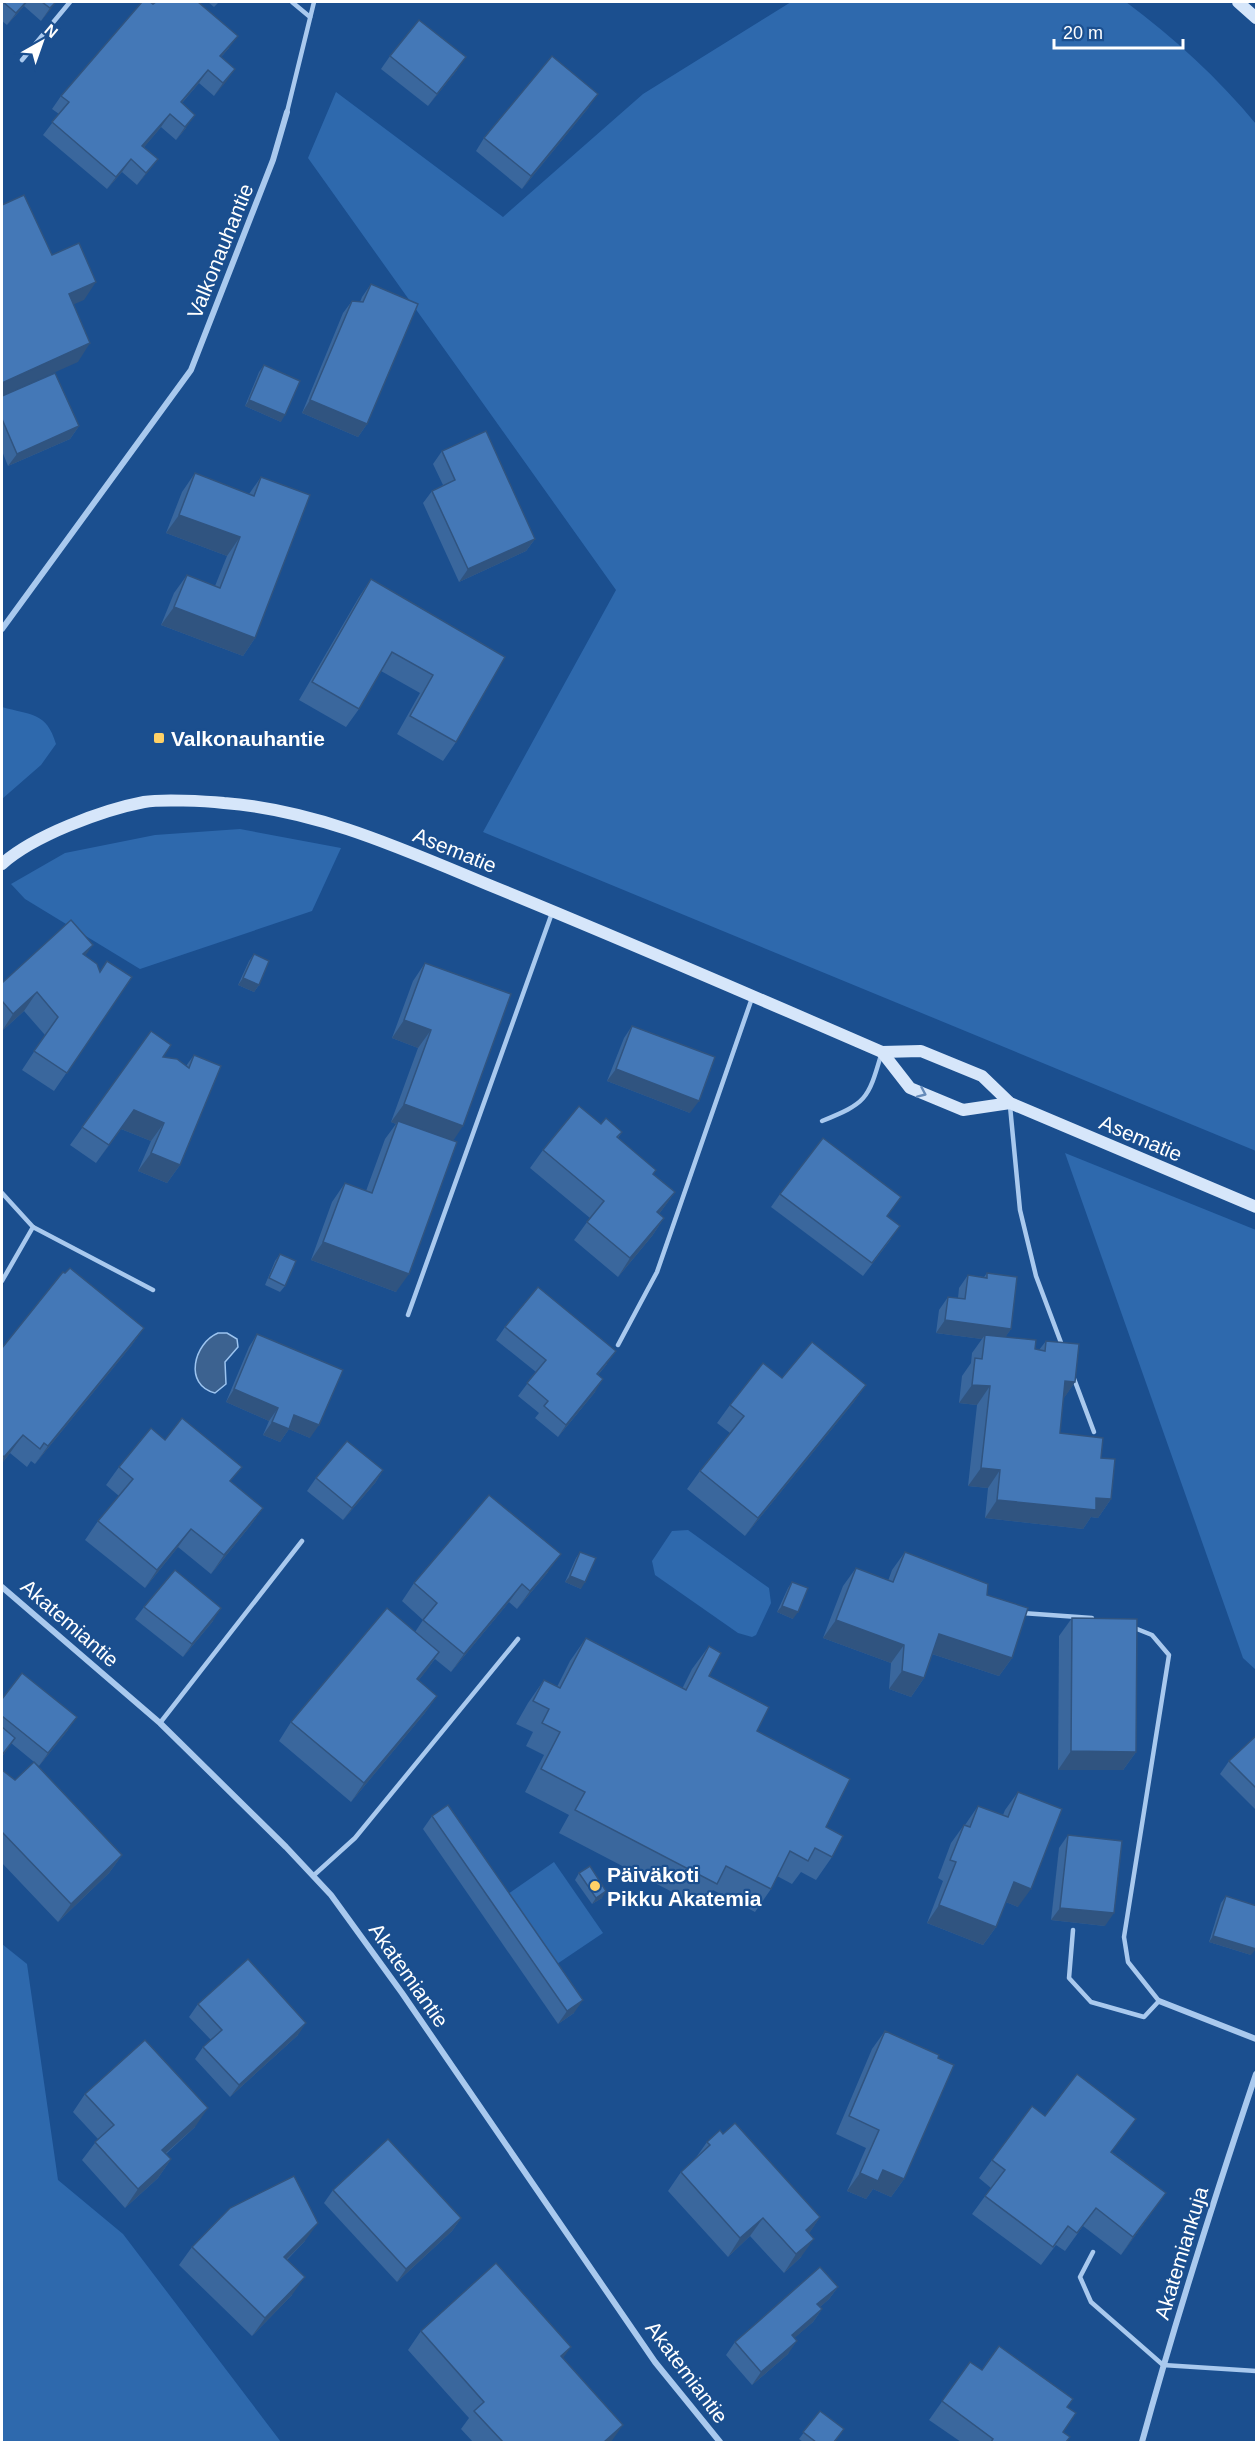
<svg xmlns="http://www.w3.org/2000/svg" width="1258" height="2444" viewBox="0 0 1258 2444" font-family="Helvetica,sans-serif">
<rect width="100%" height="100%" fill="#1b4f8f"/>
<g fill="#2e69ad">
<path d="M791,2H1126C1173,37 1219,79 1256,124V1151L483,832L616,590L308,158L336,92L503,217L643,94Z"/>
<path d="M2,707C30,715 47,712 56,744L41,765L2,799Z"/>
<path d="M240,829L341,848L312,911L140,969L25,899L11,884L65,853L155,835Z"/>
<path d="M1065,1153L1256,1230V1670L1243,1658Z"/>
<path d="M688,1530L769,1588L771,1603L756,1635L752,1637L738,1633L655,1575L652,1561L672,1531Z"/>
<path d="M554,1862L603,1933L557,1964L508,1894Z"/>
<path d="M2,1944L27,1964L58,2180L123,2234L281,2442H2Z"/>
</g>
<path fill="#3c6290" stroke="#9cc4f0" stroke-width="1.5" d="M218,1333H227L237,1339L238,1347L225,1362L226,1384L215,1393C183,1385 194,1343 218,1333Z"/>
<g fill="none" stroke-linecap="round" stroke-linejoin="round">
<g stroke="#a9c9ee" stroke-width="4.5">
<path d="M292,2L310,17"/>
<path d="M22,60L70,2"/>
<path d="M287,112L314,2"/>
<path d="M1010,1106L1020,1210L1036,1276L1063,1348"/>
<path d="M822,1121C866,1103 868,1100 881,1055"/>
<path d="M2,1193L33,1227"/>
<path d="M2,1281L33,1227L153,1290"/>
<path d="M408,1315L552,913"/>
<path d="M618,1345L657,1272L752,998"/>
<path d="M1073,1376L1094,1432"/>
<path d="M1022,1613L1092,1618"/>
<path d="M160,1723L302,1541"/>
<path d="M313,1876L355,1838L518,1639"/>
<path d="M1073,1930L1069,1978L1091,2002L1144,2017L1159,2001L1128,1962L1124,1937L1169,1655L1152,1635L1132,1627"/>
<path d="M1093,2252L1080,2277L1091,2302L1163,2365L1256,2371"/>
</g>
<g stroke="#a9c9ee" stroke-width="6">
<path d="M2,629L191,370L273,160L287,112"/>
<path d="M2,1587L160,1723L286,1847L331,1895L402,1993L655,2362L720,2442"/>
<path d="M1159,2001L1256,2039"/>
<path d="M1142,2442C1176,2318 1215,2196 1256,2074"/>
</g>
<g stroke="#d6e6fa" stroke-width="12">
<path d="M1238,2L1256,18"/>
<path d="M2,864C33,836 102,810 144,802C161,799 205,801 224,803C319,810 407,851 494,887C624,940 753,996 882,1052L921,1051L982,1076L1010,1103L1256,1207"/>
<path d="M882,1052L910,1088L963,1110L1010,1103"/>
</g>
</g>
<g fill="#3a679d">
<path d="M2,2H56L41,21L24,6L7,25L2,21Z"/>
<path d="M208,2H219L214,7Z"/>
<path d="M153,4L229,48L221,57L235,69L214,96L199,83L182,103L186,128L176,140L161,127L144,147L158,159L137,185L122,172L107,189L43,135L59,114L52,109L61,96Z"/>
<path d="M390,56L457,70L428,106L381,69Z"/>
<path d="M589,107L522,189L476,151L484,138Z"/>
<path d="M371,284L367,424L358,437L302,413L343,313L352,301L360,302L362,297Z"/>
<path d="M264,365L281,422L245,406L259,372Z"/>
<path d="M2,396L79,426L70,439L8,466L2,451Z"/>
<path d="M442,451L535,539L526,551L459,582L423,503L432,491L443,485L433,464Z"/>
<path d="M195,473L249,494L261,477L255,638L243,656L161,625L174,593L187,575L215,586L227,556L166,533L182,492Z"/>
<path d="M371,579L505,657L456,742L443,761L397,734L420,693L381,671L359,709L346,727L299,700L359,597Z"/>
<path d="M254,954L259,985L254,992L238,985L249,961Z"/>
<path d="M86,956L100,972L132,977L54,1091L22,1070L45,1035L24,1011L2,1031V983Z"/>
<path d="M425,963L453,1141L396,1292L311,1260L332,1202L345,1183L366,1191L385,1139L396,1124L391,1122L418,1048L392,1038L413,981Z"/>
<path d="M632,1026L690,1113L607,1081L624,1038Z"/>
<path d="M151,1031L163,1057L186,1066L194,1055L180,1165L167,1183L138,1171L151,1141L121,1129L96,1163L70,1145Z"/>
<path d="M601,1124L622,1132L618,1138L653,1174L675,1192L659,1214L664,1218L652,1236L618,1277L574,1240L590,1218L530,1168L543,1150Z"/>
<path d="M780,1194L887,1216L891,1239L863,1276L771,1207Z"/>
<path d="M280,1254L285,1286L280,1292L265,1285L275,1261Z"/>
<path d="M987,1273L1011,1329L1005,1337L1035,1349L1039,1350L1046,1341L1075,1382L1063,1399L1060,1433L1101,1458L1111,1499L1098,1518L1091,1517L1083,1529L985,1518L988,1488L968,1486L977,1405L959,1403L962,1376L971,1363L972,1353L982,1339L936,1333L939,1310L948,1297L958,1298L959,1288L968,1275L984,1277Z"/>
<path d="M505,1327L607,1364L598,1375L595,1392L558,1437L535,1418L539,1413L518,1396L536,1372L496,1340Z"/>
<path d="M144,1328L131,1346L35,1464L31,1461L27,1467L10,1453L2,1463V1348Z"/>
<path d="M257,1334L310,1438L289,1429L280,1442L263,1435L269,1421L226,1402L249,1347Z"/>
<path d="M782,1378L866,1385L853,1403L745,1536L687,1489L700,1471L730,1433L717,1423L730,1405Z"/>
<path d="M165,1440L231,1482L263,1508L250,1526L211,1574L178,1547L145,1588L85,1540L98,1521L119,1496L106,1485L119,1467Z"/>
<path d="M383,1470L375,1483L343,1520L307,1491L316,1478Z"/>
<path d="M580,1552L581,1589L565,1582L576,1558Z"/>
<path d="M905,1552L987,1595L1012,1658L999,1676L932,1654L924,1678L911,1697L889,1689L891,1663L823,1638L843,1586L856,1568L888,1581L892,1570Z"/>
<path d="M548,1572L517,1609L509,1602L451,1672L435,1659L418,1681L437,1696L424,1714L351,1802L279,1741L291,1722L415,1632L423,1620L402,1601L414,1583Z"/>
<path d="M792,1582L793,1619L777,1612L788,1588Z"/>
<path d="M144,1607L213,1621L183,1657L135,1619Z"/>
<path d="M1072,1618L1136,1752L1123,1770H1058L1059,1636Z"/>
<path d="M586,1638L682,1689L692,1669L709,1646V1676L757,1731L826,1827L832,1857L816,1880L801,1872L792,1884L777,1876L771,1889L755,1912L713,1890L701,1907L559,1833L569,1815L525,1792L544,1755L526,1746L533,1732L516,1724L528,1703L544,1680L557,1687L570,1661Z"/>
<path d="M2,1699L68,1730L39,1766L11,1743L2,1757Z"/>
<path d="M1257,1735V1811L1220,1774L1229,1761Z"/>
<path d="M2,1770L15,1780L122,1855L109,1873L58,1922L2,1863Z"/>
<path d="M1018,1792V1907L1006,1902L996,1927L983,1945L927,1923L943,1881L938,1878L951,1843L964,1825H965L978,1806L1003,1815L1005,1810Z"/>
<path d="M432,1816L574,2013L558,2024L423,1829Z"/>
<path d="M1068,1835L1105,1926L1051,1920L1059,1848Z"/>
<path d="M579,1873L602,1898L592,1904L575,1880Z"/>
<path d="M1226,1896L1251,1955L1209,1942L1221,1903Z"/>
<path d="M198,2004L298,2035L230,2097L195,2059L203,2047L211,2040L189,2017Z"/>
<path d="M885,2031L938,2058L904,2179L891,2197L873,2189L866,2199L847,2191L866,2148L836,2134L872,2049Z"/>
<path d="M85,2094L195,2127L166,2154L171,2159L158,2178L125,2208L82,2160L98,2139L73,2112Z"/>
<path d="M1045,2116L1112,2152L1166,2193L1121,2255L1083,2226L1065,2251L1056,2245L1041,2265L972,2214L991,2188L979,2178L992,2160Z"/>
<path d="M723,2134L820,2217L809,2233L801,2257L784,2273L750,2236L728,2257L668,2191L681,2172L695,2159L707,2142Z"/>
<path d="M333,2190L461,2218L452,2231L397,2282L324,2203Z"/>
<path d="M305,2241L287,2260L292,2295L252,2336L179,2265L192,2247Z"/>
<path d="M838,2287L829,2299L820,2307L822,2309L813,2322L794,2338L788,2354L752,2385L726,2355L735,2342Z"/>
<path d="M421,2331L563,2359L611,2442H473L461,2429L469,2418L408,2350Z"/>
<path d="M970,2362L982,2370L1067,2407L1063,2432L1066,2442H961L929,2420Z"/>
<path d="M820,2411L834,2442H803L799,2439Z"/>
</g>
<g fill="#305480">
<path d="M26,2H27L24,6L7,25L16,13Z"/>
<path d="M56,2L51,9L41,21L50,8Z"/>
<path d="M238,36L229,48L211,68L220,56Z"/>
<path d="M466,57L457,70L428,106L437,94Z"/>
<path d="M235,69L226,82L214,96L223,83Z"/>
<path d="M208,70L199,83L172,114L181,102Z"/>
<path d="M598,94L589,107L522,189L531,176Z"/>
<path d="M170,114L161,127L134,159L142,146Z"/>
<path d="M195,115L186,128L176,140L185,127Z"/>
<path d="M131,159L122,172L107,189L116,177Z"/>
<path d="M158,159L149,171L137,185L146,173Z"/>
<path d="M96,282L84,300L56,312L69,294Z"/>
<path d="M90,343L78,362L2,396V383Z"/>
<path d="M249,400L285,415L281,422L245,406Z"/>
<path d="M310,400L367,424L358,437L302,413Z"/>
<path d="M79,426L70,439L8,466L17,454Z"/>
<path d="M179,515L240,537L227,556L166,533Z"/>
<path d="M535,539L526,551L459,582L468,569Z"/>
<path d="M174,607L255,638L243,656L161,625Z"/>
<path d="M93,945L80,963L83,954Z"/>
<path d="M243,978L259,985L254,992L238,985Z"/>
<path d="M37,992L24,1011L2,1031L13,1014Z"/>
<path d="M404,1020L431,1030L418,1048L392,1038Z"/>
<path d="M616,1069L699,1101L690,1113L607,1081Z"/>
<path d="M404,1104L463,1126L451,1144L398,1121L396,1124L391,1122Z"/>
<path d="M134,1110L164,1123L151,1141L121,1129L96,1163Z"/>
<path d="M151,1153L180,1165L167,1183L138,1171Z"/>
<path d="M675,1192L662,1210L645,1231L657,1212Z"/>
<path d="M664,1218L652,1236L618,1277L630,1258Z"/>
<path d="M323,1242L409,1274L396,1292L311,1260Z"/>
<path d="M945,1320L1011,1329L1002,1342L985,1335L982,1339L936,1333Z"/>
<path d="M144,1328L131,1346L35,1464L48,1446Z"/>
<path d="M616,1351L607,1364L588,1386L597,1374Z"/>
<path d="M603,1379L595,1392L558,1437L566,1425Z"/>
<path d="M1065,1381L1075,1382L1062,1401Z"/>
<path d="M866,1385L853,1403L745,1536L758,1518Z"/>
<path d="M972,1385L990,1386L977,1405L959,1403Z"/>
<path d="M234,1389L278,1408L269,1421L226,1402Z"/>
<path d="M294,1415L319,1425L310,1438L286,1428Z"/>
<path d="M272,1422L289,1429L280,1442L263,1435Z"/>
<path d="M23,1435L10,1453L2,1463V1461L4,1457Z"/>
<path d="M981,1468L1000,1470L988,1488L968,1486Z"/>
<path d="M383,1470L375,1483L343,1520L352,1508Z"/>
<path d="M1096,1498L1111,1499L1098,1518L1091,1517L1083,1529L985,1518L997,1500Z"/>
<path d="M263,1508L250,1526L211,1574L224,1555Z"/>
<path d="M191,1529L178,1547L145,1588L157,1570Z"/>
<path d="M561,1554L548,1572L517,1609L530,1591Z"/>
<path d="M570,1576L585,1582L581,1589L565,1582Z"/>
<path d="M522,1584L509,1602L451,1672L464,1654Z"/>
<path d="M782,1606L798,1612L793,1619L777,1612Z"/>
<path d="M221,1608L213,1621L183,1657L192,1644Z"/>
<path d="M836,1620L904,1645L891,1663L823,1638Z"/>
<path d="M939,1634L1012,1658L999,1676L926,1652Z"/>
<path d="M439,1652L427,1670L404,1698L417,1679Z"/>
<path d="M902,1671L924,1678L911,1697L889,1689Z"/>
<path d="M437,1696L424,1714L351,1802L364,1783Z"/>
<path d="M77,1717L68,1730L39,1766L48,1753Z"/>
<path d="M1071,1751L1136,1752L1123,1770H1058Z"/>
<path d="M122,1855L109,1873L58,1922L71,1904Z"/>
<path d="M1014,1882L1031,1889L1018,1907L1001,1900Z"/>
<path d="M606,1891L602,1898L592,1904L596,1898Z"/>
<path d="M939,1905L996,1927L983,1945L927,1923Z"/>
<path d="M1060,1908L1114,1913L1105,1926L1051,1920Z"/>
<path d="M1213,1936L1256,1949L1251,1955L1209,1942Z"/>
<path d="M583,2000L574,2013L558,2024L567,2011Z"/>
<path d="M306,2023L298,2035L230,2097L239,2085Z"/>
<path d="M208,2108L195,2127L149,2168L162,2150Z"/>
<path d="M171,2159L158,2178L125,2208L138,2189Z"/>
<path d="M883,2170L904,2179L891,2197L873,2189L866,2199L847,2191L860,2173Z"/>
<path d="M1166,2193L1153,2211L1121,2255L1133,2237Z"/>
<path d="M820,2217L808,2235L806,2230Z"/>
<path d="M461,2218L452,2231L397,2282L406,2269Z"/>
<path d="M763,2218L750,2236L728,2257L740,2238Z"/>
<path d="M318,2223L305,2241L271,2275L284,2257Z"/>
<path d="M814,2239L801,2257L784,2273L796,2254Z"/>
<path d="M305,2277L292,2295L252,2336L265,2318Z"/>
<path d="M838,2287L829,2299L809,2317L817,2304Z"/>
<path d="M822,2309L813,2322L783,2348L792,2335Z"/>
<path d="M797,2341L788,2354L752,2385L761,2372Z"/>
<path d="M571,2347L558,2365L561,2356Z"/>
<path d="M623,2425L611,2442H604Z"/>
</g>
<g fill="#4478b7" stroke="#305480" stroke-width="1.5">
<path d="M3,2H26L16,13Z"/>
<path d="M42,2H56L50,8Z"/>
<path d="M142,2H150L153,4L156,2H198L238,36L220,56L235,69L223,83L208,70L181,102L195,115L185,127L170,114L142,146L158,159L146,173L131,159L116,177L52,122L69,102L61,96Z"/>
<path d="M419,20L466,57L437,94L390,56Z"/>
<path d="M552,56L598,94L531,176L484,138Z"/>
<path d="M24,195L52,255L79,243L96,282L69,294L90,343L2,383V205Z"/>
<path d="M371,284L418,304L367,424L310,400L352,301L363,302Z"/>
<path d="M264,365L300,381L285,415L249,400Z"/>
<path d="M55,373L79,426L17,454L2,419V396Z"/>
<path d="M486,431L535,539L468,569L432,491L455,480L442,451Z"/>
<path d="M195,473L254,496L261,477L310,495L255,638L174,607L187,575L220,588L240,537L179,515Z"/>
<path d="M371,579L505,657L456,742L410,716L433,675L392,652L359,709L312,682Z"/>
<path d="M71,920L93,945L83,954L97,964L100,972L107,961L132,977L67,1073L34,1051L58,1017L37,992L13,1014L2,1001V983Z"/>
<path d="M254,954L269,961L259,985L243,978Z"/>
<path d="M425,963L511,994L463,1126L404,1104L431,1030L404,1020Z"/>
<path d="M632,1026L715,1057L699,1101L616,1069Z"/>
<path d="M151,1031L171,1045L163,1057L177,1059L189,1068L194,1055L221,1066L180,1165L151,1153L164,1123L134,1110L109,1145L82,1127Z"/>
<path d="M579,1106L601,1124L606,1118L622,1132L617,1137L656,1170L653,1174L675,1192L657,1212L664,1218L630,1258L587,1222L604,1201L543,1150Z"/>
<path d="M398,1121L457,1142L409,1274L323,1242L345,1183L372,1193Z"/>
<path d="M823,1138L901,1197L887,1216L900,1226L872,1263L780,1194Z"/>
<path d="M280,1254L296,1261L285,1286L269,1278Z"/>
<path d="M70,1268L144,1328L48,1446L44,1443L40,1449L23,1435L4,1457L2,1455V1348L63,1272L65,1273Z"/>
<path d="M987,1273L1017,1277L1011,1329L945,1320L948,1297L965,1299L968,1275L987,1278Z"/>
<path d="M538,1287L616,1351L597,1374L603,1379L566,1425L544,1406L548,1401L527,1383L546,1360L505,1327Z"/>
<path d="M257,1334L343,1370L319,1425L294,1415L289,1429L272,1422L278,1408L234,1389Z"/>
<path d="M985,1335L1036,1340L1035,1349L1045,1351L1046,1341L1079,1344L1075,1382L1065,1381L1060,1433L1103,1438L1101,1458L1115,1459L1111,1499L1096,1498V1510L997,1500L1000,1470L981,1468L990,1386L972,1385L975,1358L982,1359Z"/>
<path d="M812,1342L866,1385L758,1518L700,1471L744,1416L730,1405L763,1363L782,1378Z"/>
<path d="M182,1418L242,1467L230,1481L263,1508L224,1555L191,1529L157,1570L98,1521L133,1479L119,1467L151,1428L165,1440Z"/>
<path d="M347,1441L383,1470L352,1508L316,1478Z"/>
<path d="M489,1495L561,1554L530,1591L522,1584L464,1654L423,1620L437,1603L414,1583Z"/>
<path d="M580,1552L596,1558L585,1582L570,1576Z"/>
<path d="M905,1552L988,1584L987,1595L1028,1608L1012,1658L939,1634L924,1678L902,1671L904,1645L836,1620L856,1568L893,1582Z"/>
<path d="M175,1570L221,1608L192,1644L144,1607Z"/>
<path d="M792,1582L808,1588L798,1612L782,1606Z"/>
<path d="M387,1608L439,1652L417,1679L437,1696L364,1783L291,1722Z"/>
<path d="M1072,1618L1137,1619L1136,1752L1071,1751Z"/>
<path d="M586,1638L686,1690L709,1646L721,1653L709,1676L769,1707L757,1731L850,1779L826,1827L843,1836L832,1857L815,1848L808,1861L790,1851L771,1889L726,1866L717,1884L575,1810L585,1792L541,1769L560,1732L542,1723L549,1709L533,1701L544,1680L560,1688Z"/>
<path d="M22,1673L77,1717L48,1753L2,1716V1699Z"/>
<path d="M2,1727L15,1738L2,1755Z"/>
<path d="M1257,1735V1789L1229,1761Z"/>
<path d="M34,1762L122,1855L71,1904L2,1832V1770L15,1780Z"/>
<path d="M1018,1792L1062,1809L1031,1889L1014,1882L996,1927L939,1905L956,1862L950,1860L964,1825L970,1827L978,1806L1008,1817Z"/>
<path d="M448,1805L583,2000L567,2011L432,1816Z"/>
<path d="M1068,1835L1122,1841L1114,1913L1060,1908Z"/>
<path d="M590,1866L606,1891L596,1898L579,1873Z"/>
<path d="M1226,1896L1257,1906L1256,1949L1213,1936Z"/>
<path d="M248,1959L306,2023L239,2085L203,2047L222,2030L198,2004Z"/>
<path d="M885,2031L939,2055L938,2058L954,2065L904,2179L883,2170L878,2181L860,2173L879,2130L849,2116Z"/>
<path d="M145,2040L208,2108L162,2150L171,2159L138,2189L95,2142L114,2125L85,2094Z"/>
<path d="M1077,2074L1136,2119L1111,2152L1166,2193L1133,2237L1096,2208L1077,2233L1068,2226L1053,2247L985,2196L1005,2170L992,2160L1032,2106L1045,2116Z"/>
<path d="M735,2123L820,2217L806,2230L814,2239L796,2254L763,2218L740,2238L681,2172L710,2145L707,2142L720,2130L723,2134Z"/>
<path d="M388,2139L461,2218L406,2269L333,2190Z"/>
<path d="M294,2176L318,2223L284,2257L305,2277L265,2318L192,2247L230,2208Z"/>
<path d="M496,2263L571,2347L561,2356L623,2425L604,2442H503L474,2411L484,2402L421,2331Z"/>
<path d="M820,2267L838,2287L817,2304L822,2309L792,2335L797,2341L761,2372L735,2342Z"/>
<path d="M999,2346L1073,2399L1067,2407L1076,2413L1063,2432L1070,2437L1066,2442H991L993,2439L942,2401L970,2362L982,2370Z"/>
<path d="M820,2411L844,2429L834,2442H816L803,2432Z"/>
</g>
<defs><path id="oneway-chevron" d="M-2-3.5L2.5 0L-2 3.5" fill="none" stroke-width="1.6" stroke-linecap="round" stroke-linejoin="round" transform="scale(1.5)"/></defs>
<use stroke="#668bba" href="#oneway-chevron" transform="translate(922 1093) rotate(24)"/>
<g fill="#ffd166" stroke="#1b4f8f" stroke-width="2">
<rect x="153" y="732" width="12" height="12" rx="3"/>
<circle cx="595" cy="1886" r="6"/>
</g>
<g text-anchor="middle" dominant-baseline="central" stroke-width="4.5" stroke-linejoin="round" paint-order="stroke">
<g font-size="21" fill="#fff" stroke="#1b4f8f">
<text transform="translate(220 251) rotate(-68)">Valkonauhantie</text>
<text transform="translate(455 850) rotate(22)">Asematie</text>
<text transform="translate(1141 1138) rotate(23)">Asematie</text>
<text transform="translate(70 1623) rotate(41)">Akatemiantie</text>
<text transform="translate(409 1975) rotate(55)">Akatemiantie</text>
<text transform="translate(1181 2253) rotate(-73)">Akatemiankuja</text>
<text transform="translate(687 2372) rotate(53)">Akatemiantie</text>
</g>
<g font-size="21" font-weight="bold" fill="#fff" stroke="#1b4f8f" text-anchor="start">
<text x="171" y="738">Valkonauhantie</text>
<text x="607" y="1874">Päiväkoti<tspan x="607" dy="24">Pikku Akatemia</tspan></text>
</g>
</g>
<rect width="1258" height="2444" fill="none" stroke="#ffffff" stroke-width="6"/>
<g transform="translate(42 42) rotate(40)" stroke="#1b4f8f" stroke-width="4.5" paint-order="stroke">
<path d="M0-4.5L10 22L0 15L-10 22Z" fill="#ffffff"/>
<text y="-9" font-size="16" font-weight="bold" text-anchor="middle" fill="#ffffff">N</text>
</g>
<path d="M1054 39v9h129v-9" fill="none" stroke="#ffffff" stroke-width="3"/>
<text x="1063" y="39" font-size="18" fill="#ffffff" stroke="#1b4f8f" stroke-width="4.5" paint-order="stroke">20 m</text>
</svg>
